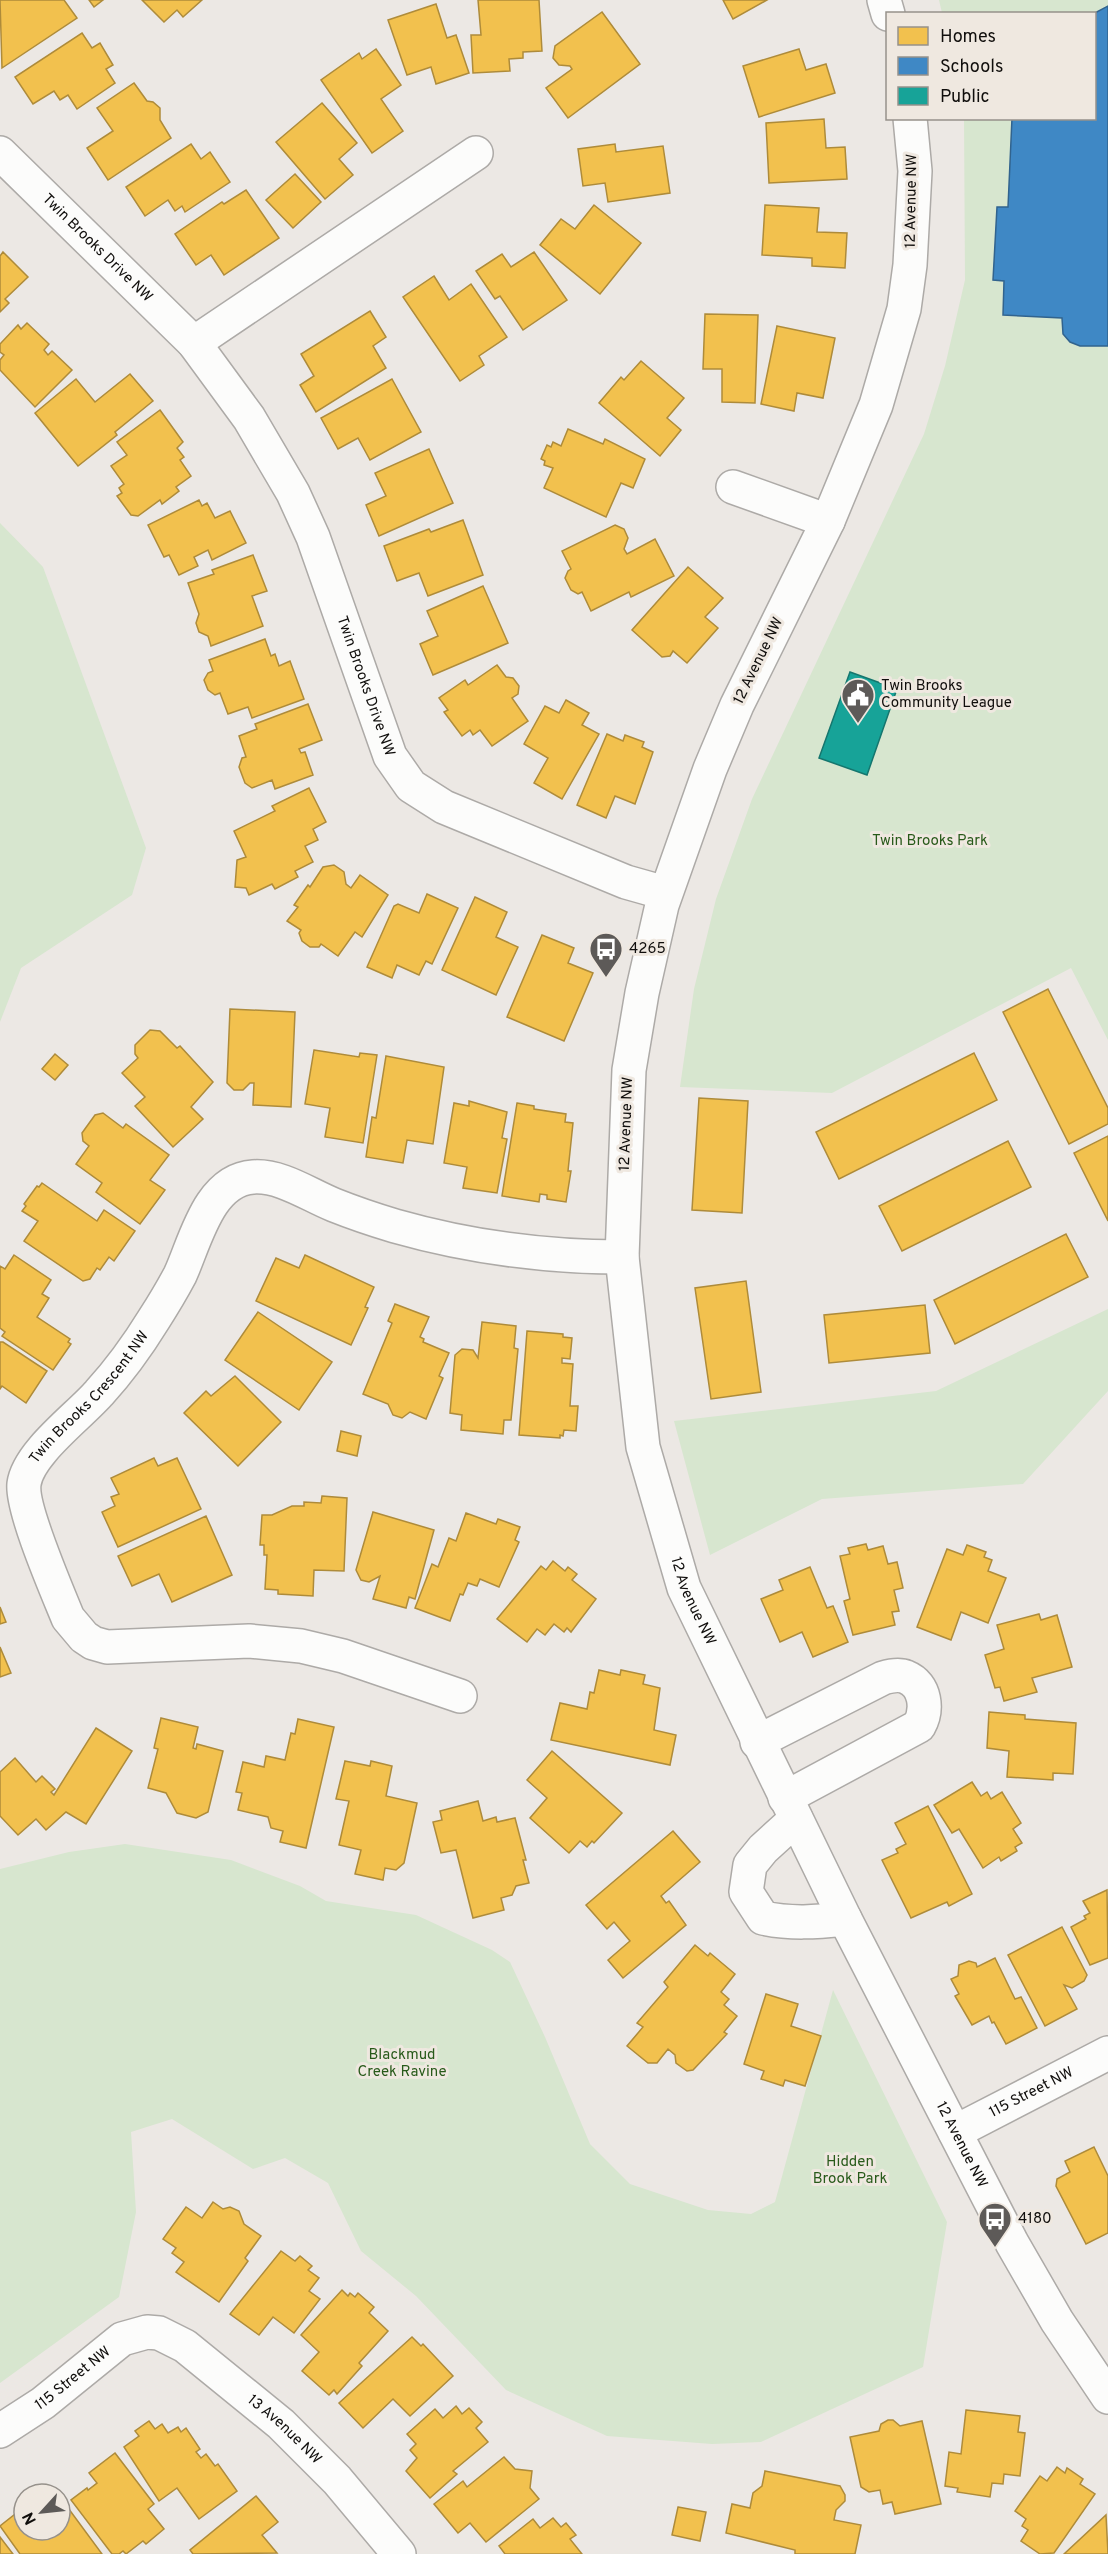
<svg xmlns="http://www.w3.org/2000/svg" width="1108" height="2554" viewBox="0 0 1108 2554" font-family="Overpass,sans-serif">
<rect width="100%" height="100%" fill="#ece8e4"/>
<g fill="#d7e6cf">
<path d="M939,0H1108V1040L1071,968L832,1093L680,1087L694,989L716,899L752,799L924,434L945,366L965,280L964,119L1094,118V14L942,13Z"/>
<path d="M0,523L43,567L146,848L132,895L21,968L0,1022Z"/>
<path d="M1108,1309V1391L1023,1484L822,1499L710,1555L674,1421L936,1391Z"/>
<path d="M125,1844L231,1860L300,1886L326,1901L416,1915L492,1950L510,1962L545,2037L590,2144L630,2184L708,2210L751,2214L775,2202L833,1990L947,2222L923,2367L761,2442L712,2444L607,2436L506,2390L416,2296L361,2251L328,2183L285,2158L253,2169L172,2119L131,2132L136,2212L119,2297L0,2383V1869L69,1852Z"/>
</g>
<g fill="#f2c14e" stroke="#ae8b3a" stroke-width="1.5">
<path d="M0,0H64L77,18L2,68Z"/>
<path d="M89,0H103L94,7Z"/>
<path d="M142,0H202L183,17L177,10L164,22Z"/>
<path d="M478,0H539L542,51L523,52V58L509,59L510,71L473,73L471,35H481Z"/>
<path d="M723,0H767L733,19Z"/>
<path d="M436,4L447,38L456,35L469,73L436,84L431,67L407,75L388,20Z"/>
<path d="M602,12L640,64L568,118L546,88L572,69L570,66L559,65L553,58L555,46Z"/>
<path d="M82,33L92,48L100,43L113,65L106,69L115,83L77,109L68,95L60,100L54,91L33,104L15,77Z"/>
<path d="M376,49L401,85L381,99L403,131L372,153L321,80L359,53L362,59Z"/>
<path d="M799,49L806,70L826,64L835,93L759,117L743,66Z"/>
<path d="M134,83L147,101L153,102L160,108V120L171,138L108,180L87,148L113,131L97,108Z"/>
<path d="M322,103L357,143L339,159L353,175L325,199L276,142Z"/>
<path d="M824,119L826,148L845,147L847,179L769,183L766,123Z"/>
<path d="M191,144L201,159L210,152L230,182L185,212L182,206L175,211L168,200L145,216L126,187Z"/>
<path d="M615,144L616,152L663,146L670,193L608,202L605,183L583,186L578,149Z"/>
<path d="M295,174L321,202L293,228L266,200Z"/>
<path d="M246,190L279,238L224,275L211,255L196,265L175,234L222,202L224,204Z"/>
<path d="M594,205L641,243L600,294L540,245L561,219L575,229Z"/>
<path d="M765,205L819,208L817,232L847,233L845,268L812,266V258L762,255Z"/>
<path d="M3,252L28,277L5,299L9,303L0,312V256Z"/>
<path d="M534,252L567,300L523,330L500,296L495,299L476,271L502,254L511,267Z"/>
<path d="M434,276L449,300L471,284L507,337L479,356L484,365L460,381L403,297Z"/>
<path d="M370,311L386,337L373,346L386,368L316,412L300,385L314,376L301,354Z"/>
<path d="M705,314L758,315L755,403L722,402V369H703Z"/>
<path d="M27,323L49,344L44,350L48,355L52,351L72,370L35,407L0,370V360L4,355L0,352V344L18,325L21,329Z"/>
<path d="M777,326L835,338L823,398L797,393L794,411L761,404Z"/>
<path d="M641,361L684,398L667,418L681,430L660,456L599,403L621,377L624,380Z"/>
<path d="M130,374L153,401L115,432L117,435L78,466L35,413L76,379L95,402Z"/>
<path d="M392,379L421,432L370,460L358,438L338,449L321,418Z"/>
<path d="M160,410L183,442L177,448L184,457L180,460L191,476L176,487L179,491L162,504L160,500L138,516L131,515L117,496L122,493L119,488L124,484L111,466L127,455L117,442Z"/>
<path d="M568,429L603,444L605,439L645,459L633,488L621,483L606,517L544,488L553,468L544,465L545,461L541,459L547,445L551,447L553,442L561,446Z"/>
<path d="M429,449L453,503L379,536L366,505L386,496L375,473Z"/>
<path d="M199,500L202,506L207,503L215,518L230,511L246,543L212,560L208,550L194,557L198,566L179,575L169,555L164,557L148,525Z"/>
<path d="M463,520L483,575L428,596L419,573L397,581L384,546L429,529L431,532Z"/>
<path d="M615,525L624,529L628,538L624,549L627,554L655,539L674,576L631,597L629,592L591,611L582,592L578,594L571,590L565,578L568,571L571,569L562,551Z"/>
<path d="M253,555L267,591L252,596L263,626L211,646L208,636L199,632L196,623L199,614L188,583L214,574L212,570Z"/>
<path d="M688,567L723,598L705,617L718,628L687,663L673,651L670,656L662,657L632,630Z"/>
<path d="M483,586L508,643L433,675L420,644L438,636L427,611Z"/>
<path d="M265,639L271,656L275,654L279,666L290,661L304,699L252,718L248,707L228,714L220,693L215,695L208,690L204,680L208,673L213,671L209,660Z"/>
<path d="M497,665L506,677L513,678L519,686L518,694L512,698L528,721L492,746L480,730L473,735L470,730L462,736L444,712L448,710L439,698L465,680L468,685Z"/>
<path d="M566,700L589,713L582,725L599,734L562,799L534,783L548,758L524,744L545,706L559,713Z"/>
<path d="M308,704L322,740L299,749L301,753L305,752L313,775L275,789L272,780L252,788L245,783L239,767L242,758L246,757L239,736L257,729L255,724Z"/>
<path d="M607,734L623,741L625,735L644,742L642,747L653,752L635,804L615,796L606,818L577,805Z"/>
<path d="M309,788L326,822L313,829L318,840L305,846L313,862L295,871L298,877L275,889L272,884L249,895L246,888L235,887L237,860L246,857L234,831L275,811L272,806Z"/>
<path d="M334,865L344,872L346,884L351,888L360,875L388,895L362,937L355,932L338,956L321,944L319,947H310L302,941L299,933L301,930L287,921L298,907L294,905L308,885L310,887L323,867Z"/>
<path d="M427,894L458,908L432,964L426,961L419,975L397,965L392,978L367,967L394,906L398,904L419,913Z"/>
<path d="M475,897L507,912L496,937L518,947L496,995L442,970Z"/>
<path d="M542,935L574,948L568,963L593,973L564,1041L507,1017Z"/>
<path d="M1048,989L1108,1108V1124L1069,1144L1003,1012Z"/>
<path d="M230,1009L295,1012L291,1107L253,1105L254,1083H250L243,1090H234L227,1083Z"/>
<path d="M150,1030L160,1031L177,1048L180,1046L213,1082L191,1107L203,1119L173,1147L135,1106L145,1097L122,1073L138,1058L135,1054V1045Z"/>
<path d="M314,1050L359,1057L360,1053L377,1055L363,1143L325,1137L330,1108L305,1104Z"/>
<path d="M974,1053L997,1100L839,1179L816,1132Z"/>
<path d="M55,1054L68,1065L55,1080L42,1069Z"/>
<path d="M386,1056L444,1067L433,1144L407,1140L403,1163L366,1157L372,1117L376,1118Z"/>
<path d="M699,1098L748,1101L742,1213L692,1210Z"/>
<path d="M469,1101L507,1112L502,1138L507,1139L497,1193L463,1188L467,1167L444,1163L454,1103L469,1106Z"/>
<path d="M517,1103L534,1106V1109L566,1114L565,1122L573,1123L568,1171H571L566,1202L547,1199V1195L540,1194L539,1202L502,1196Z"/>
<path d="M103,1113L123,1128L126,1124L169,1155L150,1180L165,1190L140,1224L96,1192L102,1183L76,1164L89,1146L83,1141L82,1133L95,1115Z"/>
<path d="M1108,1136V1221L1074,1153Z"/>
<path d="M1008,1141L1031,1187L902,1251L879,1206Z"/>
<path d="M42,1183L97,1221L104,1210L135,1231L114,1261L109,1257L100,1270L97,1268L90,1279L83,1281L24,1241L38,1221L22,1211L26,1206L24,1204L37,1186L39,1187Z"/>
<path d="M1066,1234L1088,1277L955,1344L934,1300Z"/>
<path d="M14,1255L51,1280L42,1294L49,1298L37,1317L70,1339L68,1342L71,1344L53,1370L2,1336L5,1332L0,1328V1266L5,1269Z"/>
<path d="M305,1255L374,1287L365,1307L368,1308L351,1345L256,1301L276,1258L299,1268Z"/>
<path d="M746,1281L761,1392L711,1399L695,1288Z"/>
<path d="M395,1304L429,1317L420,1337L424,1339L423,1342L449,1353L439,1376L443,1378L426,1419L410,1412L402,1418L393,1415L388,1404L363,1394L392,1323L388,1321Z"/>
<path d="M925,1305L930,1353L829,1363L824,1315Z"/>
<path d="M258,1312L332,1362L299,1410L225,1360Z"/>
<path d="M482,1322L516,1326L514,1348L518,1349L511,1420H504L503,1434L461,1430L462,1415L450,1413L455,1355L462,1349L473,1350L478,1358Z"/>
<path d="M527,1331L563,1334V1337L572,1338L570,1359L562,1358V1363L573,1364L570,1406H578L576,1431L564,1430L563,1436L560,1435V1438L519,1435Z"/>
<path d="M0,1342H3L47,1371L26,1403L2,1386L0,1389Z"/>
<path d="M235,1376L281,1422L238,1466L184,1413L206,1391L211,1396Z"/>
<path d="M341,1431L361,1436L357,1456L337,1451Z"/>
<path d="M154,1458L158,1466L177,1458L201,1509L118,1547L102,1512L115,1506L111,1497L119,1494L111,1478Z"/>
<path d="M322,1496L347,1498L344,1571L314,1570L313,1596L278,1594V1590L265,1589L267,1555H264V1545H260L262,1515H272L292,1506H304V1502L321,1503Z"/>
<path d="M373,1512L434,1530L415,1599L409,1597L406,1608L373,1599L380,1576L369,1582L361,1580L356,1570Z"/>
<path d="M466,1513L496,1524L498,1519L520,1527L515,1540L519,1542L499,1587L480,1579L477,1586L468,1583L463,1595L460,1594L450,1621L415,1608L432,1564L438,1567L449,1538L456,1541Z"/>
<path d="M206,1516L232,1575L172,1602L159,1574L132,1586L118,1556Z"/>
<path d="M866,1544L868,1550L883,1546L888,1564L897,1562L903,1588L894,1590L899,1611L892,1612L895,1625L853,1635L844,1601L850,1599L840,1556L850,1554L848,1548Z"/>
<path d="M967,1545L986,1552L984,1557L992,1560L988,1571L1006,1578L988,1623L961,1612L951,1640L917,1627L947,1549L963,1555Z"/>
<path d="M553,1561L565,1571L568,1567L577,1574L572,1580L596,1599L571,1632L567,1628L564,1632L554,1624L545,1635L537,1629L527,1642L497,1619L541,1566L546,1570Z"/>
<path d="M810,1567L827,1608L833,1606L848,1642L813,1657L802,1632L780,1642L761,1599L783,1590L779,1580Z"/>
<path d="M0,1607L6,1622L0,1624Z"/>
<path d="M1039,1614L1041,1620L1057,1615L1072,1667L1032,1678L1037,1692L1004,1701L1000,1687L995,1688L985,1655L1004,1649L997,1625Z"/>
<path d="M0,1647L11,1673L0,1677Z"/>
<path d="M599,1670L620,1675L621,1670L645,1675L643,1684L660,1688L654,1730L676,1735L670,1765L551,1740L560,1703L587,1709L590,1692L594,1693Z"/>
<path d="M989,1712L1025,1715V1719L1076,1723L1073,1774L1053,1773V1780L1007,1777L1009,1751L987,1748Z"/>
<path d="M161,1718L198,1727L193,1748L196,1749L197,1744L223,1751L208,1812L196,1818L177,1813L166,1793L148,1788L158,1749L154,1748Z"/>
<path d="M298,1719L334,1727L306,1848L280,1842L283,1831L271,1828L268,1817L238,1810L242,1793L236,1792L243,1762L264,1767L266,1756L285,1760L291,1733L295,1734Z"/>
<path d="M96,1728L132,1751L86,1824L66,1812L46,1830L36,1819L18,1835L0,1816V1772L15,1758L36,1782L42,1776L55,1789L51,1792L54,1795Z"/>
<path d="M552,1751L622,1813L594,1843L592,1841L587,1847L580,1841L569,1853L530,1818L547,1798L527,1780Z"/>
<path d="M345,1761L370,1766L371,1761L392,1766L386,1796L417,1803L404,1863L396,1870L385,1868L383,1880L355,1874L361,1850L339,1845L349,1801L336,1799Z"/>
<path d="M972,1782L981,1796L987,1792L991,1799L1002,1792L1021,1823L1013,1829L1022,1843L1015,1847L1017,1851L1001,1861L999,1857L983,1868L959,1829L952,1833L934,1805Z"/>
<path d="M478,1801L483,1821L496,1817L497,1822L515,1818L526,1860H523L529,1883L516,1886L512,1895L501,1898L504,1910L473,1918L456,1850L441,1853L433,1822L442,1820L440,1811Z"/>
<path d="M928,1806L972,1894L949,1906L947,1902L911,1918L882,1860L898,1853L896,1849L906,1844L895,1823Z"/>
<path d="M673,1831L700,1862L661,1896L666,1903L669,1901L686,1925L623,1978L608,1960L630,1941L614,1922L607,1929L586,1905Z"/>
<path d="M1107,1890L1108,1958L1090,1965L1071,1927L1086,1919L1084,1916L1090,1913L1083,1901Z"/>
<path d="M1062,1927L1087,1975L1084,1981L1072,1988L1064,1985L1077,2009L1045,2026L1008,1955Z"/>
<path d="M695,1945L708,1956L710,1953L735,1974L721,1992L729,1999L724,2005L737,2016L724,2032L727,2034L693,2070L687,2071L676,2063L675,2055L668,2049L657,2063H648L627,2046L643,2027L637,2023L668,1987L664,1982Z"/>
<path d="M995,1958L1015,1999L1021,1997L1037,2028L1006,2044L994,2022L992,2023L989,2016L972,2025L955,1996L959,1994L951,1979L958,1976L959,1965L969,1961L976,1963L977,1967Z"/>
<path d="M766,1994L798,2004L791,2026L821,2036L805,2086L785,2080L783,2086L761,2079L764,2071L744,2064Z"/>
<path d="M1094,2147L1108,2176V2233L1086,2244L1056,2186L1057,2179L1070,2172L1065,2161Z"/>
<path d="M213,2202L223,2209L230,2207L239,2211L244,2224L261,2236L245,2258L248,2261L219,2302L176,2272L184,2262L172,2253L176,2248L163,2239L186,2207L202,2218Z"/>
<path d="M281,2251L295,2261L300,2256L312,2266L308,2270L319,2278L309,2291L320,2299L294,2333L273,2317L259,2335L230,2314Z"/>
<path d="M342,2290L348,2296L350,2293L355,2297L358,2293L374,2307L369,2313L388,2331L359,2363L362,2366L337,2394L334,2390L329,2395L302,2371L319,2352L301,2335Z"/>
<path d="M412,2337L421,2346L423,2344L453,2376L410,2416L393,2399L363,2428L339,2403Z"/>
<path d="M456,2406L462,2414L469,2408L482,2422L476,2428L488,2442L453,2471L457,2474L430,2498L406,2471L417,2458L410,2450L416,2444L407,2434L435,2409L443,2418Z"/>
<path d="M966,2410L1020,2416L1018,2432L1025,2433L1020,2476L1004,2474L1003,2484L992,2483L990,2497L957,2492L958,2488L945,2486L949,2452L961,2454Z"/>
<path d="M888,2420H893L900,2426L922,2421L941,2504L895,2514L892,2502L883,2504L880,2490L869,2492L861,2487L850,2437L879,2431L881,2424Z"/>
<path d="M149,2421L155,2429L162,2424L168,2433L178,2427L181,2432L186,2428L200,2449L196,2452L201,2458L206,2454L215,2466L218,2464L237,2491L199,2519L177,2488L159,2501L124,2447L139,2436L135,2431Z"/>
<path d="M115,2453L154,2504L148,2509L164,2529L146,2544L143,2541L126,2554L123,2551L119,2554H112L71,2500L87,2488L88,2490L97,2483L89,2473Z"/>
<path d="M504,2457L515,2469L532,2471L530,2488L539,2499L486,2542L470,2523L458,2533L434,2504L463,2481L467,2487Z"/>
<path d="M1057,2467L1065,2473L1067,2468L1083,2479L1080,2484L1095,2494L1054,2553L1040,2554L1021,2541L1028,2530L1022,2526L1026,2519L1015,2511L1040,2476L1047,2481Z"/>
<path d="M765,2471L840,2486L845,2495V2501L836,2510L834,2520L861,2525L855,2554H795V2550L726,2533L732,2504L750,2508L753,2493L762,2486Z"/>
<path d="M256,2496L278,2522L262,2535L277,2553L193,2554L190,2550Z"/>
<path d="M60,2497L102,2554H20L0,2526L24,2507V2530H60Z"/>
<path d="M678,2507L706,2512L700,2541L672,2535Z"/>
<path d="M1106,2515L1108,2554H1064Z"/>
<path d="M553,2518L561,2527L566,2523L576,2535L570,2539L582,2554H505L499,2546L533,2519L540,2528Z"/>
<path d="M0,2537L13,2554H0Z"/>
</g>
<path fill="#3f88c5" stroke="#31638e" stroke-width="1.5" d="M1108,6V346H1080L1070,342L1063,334L1062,318L1003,315L1004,281L993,280L997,207H1008L1012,118H1094V14H1093Z"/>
<path fill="#17a398" stroke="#15766e" stroke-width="1.5" d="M850,672L897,689L867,775L819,758Z"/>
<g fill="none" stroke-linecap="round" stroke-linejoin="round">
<defs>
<g id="minor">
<path id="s1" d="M0,153L194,343L249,418L293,493L313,537L390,756L411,786L444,807L626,882L665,893"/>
<path d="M194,343L476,153"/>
<path d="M733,487L828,521"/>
<path id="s2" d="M460,1696L343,1656L301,1646L249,1641L107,1647L93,1643L84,1637L68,1618C57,1591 21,1508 24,1484C28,1453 79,1416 99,1393C120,1370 138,1345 154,1319C163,1305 172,1290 180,1275C195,1243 208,1180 253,1177C281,1175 309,1195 334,1205C354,1213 375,1220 395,1226C469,1247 546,1257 622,1257"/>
<path d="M757,1742L883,1678C890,1676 899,1674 906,1677C926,1685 928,1710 919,1726L785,1798"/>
<path d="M796,1819L763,1849L750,1865L746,1892L763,1918C791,1924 816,1922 845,1919"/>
<path id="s3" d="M955,2132L1108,2053"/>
<path id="s4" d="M0,2431L43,2403L122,2339L147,2332L159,2333L185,2346L281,2424L337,2480L399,2554"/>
</g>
<g id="tertiary">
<path d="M884,0L888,14"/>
<path id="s5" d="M910,118L915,171L910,265L904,309L876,405L828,521L737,705L710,769L662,905L642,993L629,1070L622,1257L643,1447L684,1588L845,1919L1012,2243L1057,2321L1108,2397"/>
</g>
</defs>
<use href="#minor" stroke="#adaaa7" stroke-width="36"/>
<use href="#tertiary" stroke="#adaaa7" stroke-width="36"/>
<use href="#minor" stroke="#fcfcfb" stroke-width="33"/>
<use href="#tertiary" stroke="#fcfcfb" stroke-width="33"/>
</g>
<defs>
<symbol id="civic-pin" viewBox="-11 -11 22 30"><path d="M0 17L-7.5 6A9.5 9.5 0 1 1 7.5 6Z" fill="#5d5a58" stroke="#efe8e0"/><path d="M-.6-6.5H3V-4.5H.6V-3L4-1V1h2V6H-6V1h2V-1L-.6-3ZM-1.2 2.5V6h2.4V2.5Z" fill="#fff"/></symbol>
<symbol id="bus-pin" viewBox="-11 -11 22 30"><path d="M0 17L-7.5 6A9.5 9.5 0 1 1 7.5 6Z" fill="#5d5a58" stroke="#efe8e0"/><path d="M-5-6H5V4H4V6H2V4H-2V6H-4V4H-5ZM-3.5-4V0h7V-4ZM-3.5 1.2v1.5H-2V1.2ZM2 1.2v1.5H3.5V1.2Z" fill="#fff"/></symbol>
</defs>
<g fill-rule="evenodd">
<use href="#civic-pin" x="839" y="676" width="38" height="52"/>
<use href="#bus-pin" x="587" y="930" width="38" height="52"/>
<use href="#bus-pin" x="976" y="2200" width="38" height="52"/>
</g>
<g text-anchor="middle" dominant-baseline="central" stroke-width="6" stroke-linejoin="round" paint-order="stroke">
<g font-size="15" fill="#100e0c" stroke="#efe8e0">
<text transform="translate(912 201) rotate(-89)">12 Avenue NW</text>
<text stroke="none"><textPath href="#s1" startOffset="136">Twin Brooks Drive NW</textPath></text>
<text transform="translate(759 661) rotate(-64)">12 Avenue NW</text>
<text stroke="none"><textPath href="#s1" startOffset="658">Twin Brooks Drive NW</textPath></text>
<text transform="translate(627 1124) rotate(-88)">12 Avenue NW</text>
<text stroke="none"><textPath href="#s2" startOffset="663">Twin Brooks Crescent NW</textPath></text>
<text stroke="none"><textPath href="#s5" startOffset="1545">12 Avenue NW</textPath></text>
<text stroke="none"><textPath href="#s3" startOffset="86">115 Street NW</textPath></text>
<text stroke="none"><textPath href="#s5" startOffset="2152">12 Avenue NW</textPath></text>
<text stroke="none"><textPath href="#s4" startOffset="90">115 Street NW</textPath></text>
<text stroke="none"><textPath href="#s4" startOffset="350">13 Avenue NW</textPath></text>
</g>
<g font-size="15" fill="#100e0c" stroke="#efe8e0" text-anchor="start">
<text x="881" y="686">Twin Brooks<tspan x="881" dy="17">Community League</tspan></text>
<text x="629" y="949">4265</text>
<text x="1018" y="2219">4180</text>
</g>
<g font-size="15" fill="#285a1a" stroke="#efe8e0">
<text x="930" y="841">Twin Brooks Park</text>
<text x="402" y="2055">Blackmud<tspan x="402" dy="17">Creek Ravine</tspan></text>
<text x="850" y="2162">Hidden<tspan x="850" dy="17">Brook Park</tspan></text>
</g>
</g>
<rect x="886" y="12" width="210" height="108" fill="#efe8e0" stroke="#96918b" stroke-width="1.5"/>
<rect x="898" y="27" width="30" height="18" fill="#f2c14e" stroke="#96918b" stroke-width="1.5"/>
<text x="940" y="42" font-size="18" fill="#100e0c">Homes</text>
<rect x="898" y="57" width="30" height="18" fill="#3f88c5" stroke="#96918b" stroke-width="1.5"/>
<text x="940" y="72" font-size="18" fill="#100e0c">Schools</text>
<rect x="898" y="87" width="30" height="18" fill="#17a398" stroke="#96918b" stroke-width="1.5"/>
<text x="940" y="102" font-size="18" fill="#100e0c">Public</text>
<g transform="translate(42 2512) rotate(243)"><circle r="28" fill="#efe8e0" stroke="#96918b" stroke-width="1.5"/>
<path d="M0-4.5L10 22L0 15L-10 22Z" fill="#5d5a58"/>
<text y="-9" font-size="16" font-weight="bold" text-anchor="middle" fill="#100e0c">N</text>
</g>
</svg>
